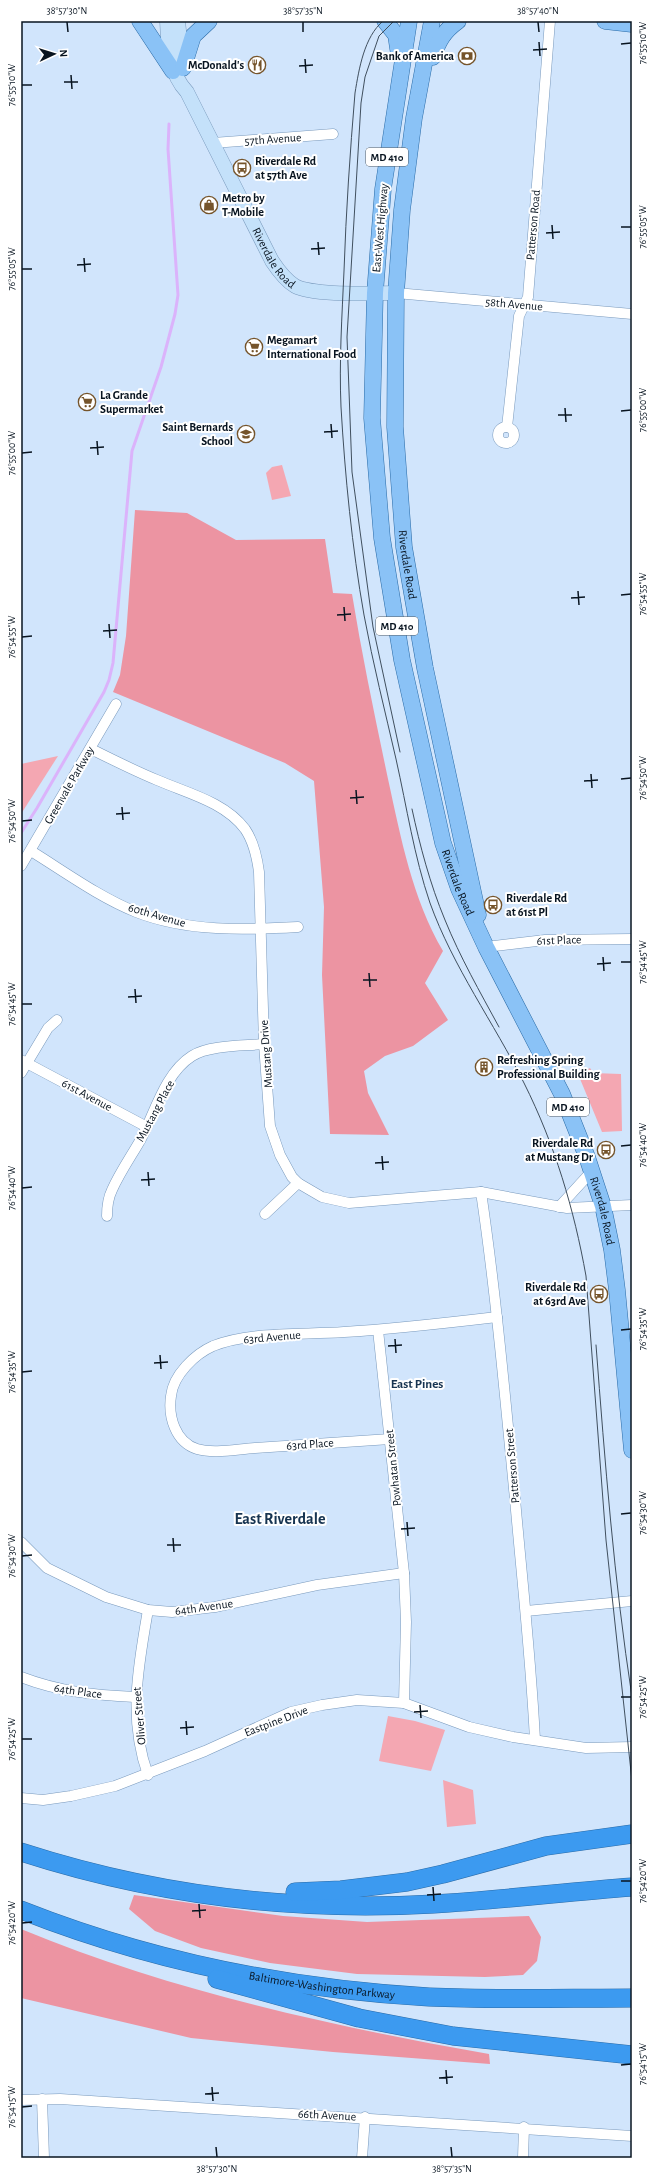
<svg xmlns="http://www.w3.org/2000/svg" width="653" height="2179" viewBox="0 0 653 2179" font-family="'Alegreya Sans',sans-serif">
<rect width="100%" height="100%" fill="#d1e5fc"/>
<g fill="#f4a7b2">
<path d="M282,465L291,496L272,500L266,473L272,467Z"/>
<path d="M58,756L21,814V764Z"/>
<path d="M590,1068L593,1073L621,1074L622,1131L602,1132L578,1074Z"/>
<path d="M388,1716L415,1721L445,1730L431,1771L379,1761Z"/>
<path d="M443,1780L473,1790L476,1824L447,1827Z"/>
</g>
<g fill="#ec94a2">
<path d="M135,510L187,513L236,540L325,539L333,593L352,594C362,656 375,717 388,779C401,838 412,898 443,951L425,983L448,1020L413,1046L385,1056L364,1071L368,1093L389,1135L330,1134L322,975L324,907L314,781L285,763L113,692L120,675L126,636Z"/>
<path d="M134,1895L283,1916L367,1922L529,1916L541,1937L537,1961L523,1975L485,1977L357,1974L270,1963L201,1948L155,1931L129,1909Z"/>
<path d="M21,1929C171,1991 330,2026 489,2054L490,2064L333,2052L191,2038L21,1998Z"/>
</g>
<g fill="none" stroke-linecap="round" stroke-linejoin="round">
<path stroke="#dbb3fb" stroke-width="3" d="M21,833L37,808L104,692L109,680L113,663L132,451L161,367L175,314L178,295L168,149L169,124"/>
<defs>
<g id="street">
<path d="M213,143L333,134"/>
<path d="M396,293L632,314"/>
<circle cx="506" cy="435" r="8"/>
<path d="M507,427L519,316L528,297L550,21"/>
<path d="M91,749C113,760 135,771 157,780C187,793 225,802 245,829C254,842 257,857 259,872L264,1044L270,1126L280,1155L292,1177L298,1183L322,1197L349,1203L481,1192L567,1208L632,1205"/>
<path d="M31,851C65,872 99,897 136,912C187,932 245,930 298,927"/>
<path d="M21,866L116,704"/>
<path d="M486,947L545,940L632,939"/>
<path d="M21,1060L147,1127"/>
<path d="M21,1073L48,1028L57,1020"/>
<path d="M481,1192C496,1294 505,1396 515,1499C522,1579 531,1659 535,1740"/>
<path d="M559,1207L592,1171"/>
<path d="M265,1214L298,1183"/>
<path d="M107,1216C107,1207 108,1198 112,1190C120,1172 132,1155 141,1139C155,1112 165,1073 192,1056C209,1045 244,1046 264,1044"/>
<path d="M378,1330L404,1573L406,1622L404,1703"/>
<path d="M390,1439C345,1442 300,1445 255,1448C237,1449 214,1454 197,1449C175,1442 168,1416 171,1396C173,1375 195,1354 213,1346C251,1331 303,1335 344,1332C395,1329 446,1323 497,1317"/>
<path d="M21,1542L47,1568L106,1597L148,1610L172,1612L215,1607L317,1585L404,1573"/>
<path d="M148,1610C138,1667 128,1719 148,1775"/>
<path d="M526,1611L632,1601"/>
<path d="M21,1677C60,1692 94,1695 135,1697"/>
<path d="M21,1798L43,1800L71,1796L115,1786L205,1751L291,1712L322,1705L357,1700L404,1703L469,1727L513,1737L586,1748L632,1747"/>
<path d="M42,2099L44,2158"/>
<path d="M21,2100L60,2099L632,2136"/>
<path d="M362,2158L365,2117"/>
<path d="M523,2158L524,2127"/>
</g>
<g id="secondary">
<path id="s1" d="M167,21C168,46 169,73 187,92L272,261C278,270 285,280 295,286C314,296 373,293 396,293"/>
<path d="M178,21L183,68"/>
</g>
<g id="primary">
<path d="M140,21L173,71"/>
<path d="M385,21L396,35L399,55"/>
<path id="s2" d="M409,21L383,189L375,293L372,418L382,538L402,660L443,843L459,889L486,947L562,1094L587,1157L603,1206L612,1250L617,1290L632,1450"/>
<path id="s3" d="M432,21L414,118L402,210L396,293L395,427L404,547L425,668L478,915"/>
<path d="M605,21L632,24"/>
<path d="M433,57C438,41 444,31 458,21"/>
<path d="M183,68L193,36L209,21"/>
</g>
<g id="highway">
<path d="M21,1852C154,1895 295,1912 434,1904C500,1900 566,1892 632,1887"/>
<path d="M295,1892L341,1890L407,1882L443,1874L546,1846L632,1834"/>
<path id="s4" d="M21,1910C150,1961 290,1989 429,1997C496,2000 564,1998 632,1998"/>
<path d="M217,1979L359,2018L453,2036L632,2055"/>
</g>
</defs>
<use href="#street" stroke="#7999bc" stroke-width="11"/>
<use href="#secondary" stroke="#7999bc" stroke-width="15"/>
<use href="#primary" stroke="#2a6ba7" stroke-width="17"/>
<use href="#highway" stroke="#2a6ba7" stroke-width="19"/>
<use href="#street" stroke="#fff" stroke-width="10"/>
<use href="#secondary" stroke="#c4e1fa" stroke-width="14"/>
<use href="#primary" stroke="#8ac2f6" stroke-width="16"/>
<use href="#highway" stroke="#3c9af0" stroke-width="18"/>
<g stroke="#404f5e" stroke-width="1">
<path d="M383,21C364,37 359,69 355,93C350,152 346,212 344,271C342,316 339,362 341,407C345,476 352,547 364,615C373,664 385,711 396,759C407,808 414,856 430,903C453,967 494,1023 524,1083C555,1145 574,1209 586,1276L606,1540L632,1781"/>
<path d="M394,21L379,36L365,77L361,103L347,337L352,472L373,627L400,752"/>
<path d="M412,809C420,846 430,884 445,920C460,957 480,992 499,1027"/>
<path d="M596,1345C605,1462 614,1580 632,1697"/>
</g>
</g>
<path fill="none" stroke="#081420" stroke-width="1.5" d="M67,22L68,32M303,22V32M538,22L539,32M539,42L540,56M621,44L631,43M533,50L547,49M305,59L306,73M299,66L313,65M71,75L72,89M64,82H78M22,85H32M552,225L553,239M621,227H631M546,233L560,232M318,242L319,255M311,249L325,248M84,258L85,272M77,265L91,264M22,269H32M565,408L566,422M621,411L631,410M558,415H572M331,424L332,438M324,432L338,431M97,441L98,455M90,448L104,447M22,453L32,452M578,591L579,605M621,595L631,594M571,598L585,597M344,607L345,621M337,615L351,614M109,624L110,638M103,631L117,630M22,637L32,636M591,774L592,788M621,779L631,778M584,781L598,780M356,790L357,804M350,798L364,797M122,807L123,820M116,814L130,813M22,821L32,820M603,957L604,971M621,962H631M597,964L611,963M369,973L370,987M363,980H377M135,989L136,1003M128,997L142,996M22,1004H32M621,1146L631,1145M382,1156L383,1170M375,1163L389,1162M148,1172L149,1186M141,1180L155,1179M22,1188L32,1187M621,1330L631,1329M395,1339L396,1353M388,1346L402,1345M160,1355L161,1369M154,1363L168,1362M22,1372L32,1371M621,1514L631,1513M407,1522L408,1536M401,1529L415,1528M173,1538L174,1552M167,1545H181M22,1556L32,1555M621,1697H631M420,1705L421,1718M414,1712L428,1711M186,1721L187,1735M180,1728L194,1727M22,1739H32M621,1881H631M433,1887L434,1901M427,1895L441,1894M199,1904L200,1918M192,1911L206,1910M22,1923L32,1922M621,2065L631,2064M446,2070L447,2084M439,2078L453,2077M212,2087L213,2101M205,2094L219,2093M22,2107L32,2106M216,2147L217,2157M451,2147L452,2157"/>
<defs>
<symbol id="bank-ring" viewBox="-11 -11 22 22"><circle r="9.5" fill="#fff" stroke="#75542b" stroke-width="1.5"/><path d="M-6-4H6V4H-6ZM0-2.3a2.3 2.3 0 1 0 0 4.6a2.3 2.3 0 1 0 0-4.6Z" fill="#75542b"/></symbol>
<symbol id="restaurant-ring" viewBox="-11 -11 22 22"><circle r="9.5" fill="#fff" stroke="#75542b" stroke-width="1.5"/><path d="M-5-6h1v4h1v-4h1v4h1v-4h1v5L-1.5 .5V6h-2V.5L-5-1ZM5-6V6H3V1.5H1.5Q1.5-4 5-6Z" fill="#75542b"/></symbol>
<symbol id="bus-ring" viewBox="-11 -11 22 22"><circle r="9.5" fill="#fff" stroke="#75542b" stroke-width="1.5"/><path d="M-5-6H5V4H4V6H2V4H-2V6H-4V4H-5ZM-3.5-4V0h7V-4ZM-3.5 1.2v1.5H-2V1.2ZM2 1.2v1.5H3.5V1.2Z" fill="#75542b"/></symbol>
<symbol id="shop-ring" viewBox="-11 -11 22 22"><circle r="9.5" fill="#fff" stroke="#75542b" stroke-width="1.5"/><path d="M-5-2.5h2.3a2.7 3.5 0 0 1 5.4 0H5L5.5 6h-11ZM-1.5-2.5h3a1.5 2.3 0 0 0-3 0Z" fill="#75542b"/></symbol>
<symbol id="supermarket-ring" viewBox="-11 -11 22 22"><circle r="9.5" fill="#fff" stroke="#75542b" stroke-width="1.5"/><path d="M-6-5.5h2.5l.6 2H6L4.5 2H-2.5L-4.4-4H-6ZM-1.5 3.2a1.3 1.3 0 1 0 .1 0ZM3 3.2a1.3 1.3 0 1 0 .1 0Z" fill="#75542b"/></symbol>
<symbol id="school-ring" viewBox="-11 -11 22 22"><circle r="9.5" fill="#fff" stroke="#75542b" stroke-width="1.5"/><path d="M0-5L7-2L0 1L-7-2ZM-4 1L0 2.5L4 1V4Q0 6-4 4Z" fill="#75542b"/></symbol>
<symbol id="building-ring" viewBox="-11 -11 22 22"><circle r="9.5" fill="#fff" stroke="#75542b" stroke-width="1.5"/><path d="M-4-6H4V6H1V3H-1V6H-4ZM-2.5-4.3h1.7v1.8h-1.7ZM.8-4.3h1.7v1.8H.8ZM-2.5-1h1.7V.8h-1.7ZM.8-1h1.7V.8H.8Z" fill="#75542b"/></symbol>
</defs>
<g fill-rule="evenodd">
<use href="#bank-ring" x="457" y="46" width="20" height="20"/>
<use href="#restaurant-ring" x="247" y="55" width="20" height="20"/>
<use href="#bus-ring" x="232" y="158" width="20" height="20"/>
<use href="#shop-ring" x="199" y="195" width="20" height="20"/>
<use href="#supermarket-ring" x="244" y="337" width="20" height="20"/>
<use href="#supermarket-ring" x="77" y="392" width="20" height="20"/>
<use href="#school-ring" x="236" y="424" width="20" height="20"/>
<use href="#bus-ring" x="483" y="895" width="20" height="20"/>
<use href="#building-ring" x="474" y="1057" width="20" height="20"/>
<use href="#bus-ring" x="596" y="1140" width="20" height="20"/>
<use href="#bus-ring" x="589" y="1284" width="20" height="20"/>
</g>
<g text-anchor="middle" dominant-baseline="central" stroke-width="4" stroke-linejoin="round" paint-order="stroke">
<g fill="#fff" stroke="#525a63" stroke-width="1">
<rect x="366" y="148" width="42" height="18" rx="3"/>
<rect x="376" y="617" width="42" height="18" rx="3"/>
<rect x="547" y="1098" width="42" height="18" rx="3"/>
</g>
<g font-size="11" font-weight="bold" fill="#081420">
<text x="387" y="157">MD 410</text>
<text x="397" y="626">MD 410</text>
<text x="568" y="1107">MD 410</text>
</g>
<g font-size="12" font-weight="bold" fill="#081420" stroke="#fff" text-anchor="start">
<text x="454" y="56" text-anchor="end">Bank of America</text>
<text x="244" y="65" text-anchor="end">McDonald's</text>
<text x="255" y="161">Riverdale Rd<tspan x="255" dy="14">at 57th Ave</tspan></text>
<text x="222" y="198">Metro by<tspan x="222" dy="14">T-Mobile</tspan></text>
<text x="267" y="340">Megamart<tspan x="267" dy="14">International Food</tspan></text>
<text x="100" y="395">La Grande<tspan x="100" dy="14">Supermarket</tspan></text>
<text x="233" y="427" text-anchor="end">Saint Bernards<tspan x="233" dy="14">School</tspan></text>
<text x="506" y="898">Riverdale Rd<tspan x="506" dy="14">at 61st Pl</tspan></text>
<text x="497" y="1060">Refreshing Spring<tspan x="497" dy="14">Professional Building</tspan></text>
<text x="593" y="1143" text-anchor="end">Riverdale Rd<tspan x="593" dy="14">at Mustang Dr</tspan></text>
<text x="586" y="1287" text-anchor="end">Riverdale Rd<tspan x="586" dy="14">at 63rd Ave</tspan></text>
</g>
<g font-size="12" fill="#081420" stroke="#fff">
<text transform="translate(273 139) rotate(-4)">57th Avenue</text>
<text transform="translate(533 225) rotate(-85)">Patterson Road</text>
<text transform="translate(380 228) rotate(-85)">East-West Highway</text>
<text stroke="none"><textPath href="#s1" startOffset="263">Riverdale Road</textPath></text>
<text transform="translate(514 304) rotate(5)">58th Avenue</text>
<text stroke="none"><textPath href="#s3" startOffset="547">Riverdale Road</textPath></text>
<text transform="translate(69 785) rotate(-60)">Greenvale Parkway</text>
<text stroke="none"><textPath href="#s2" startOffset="873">Riverdale Road</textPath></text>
<text transform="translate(157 915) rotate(16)">60th Avenue</text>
<text transform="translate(559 940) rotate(-2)">61st Place</text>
<text transform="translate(266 1054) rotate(-94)">Mustang Drive</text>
<text transform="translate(87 1095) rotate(28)">61st Avenue</text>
<text transform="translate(155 1111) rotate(-62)">Mustang Place</text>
<text stroke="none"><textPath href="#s2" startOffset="1233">Riverdale Road</textPath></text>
<text transform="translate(272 1337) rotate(-5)">63rd Avenue</text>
<text transform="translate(310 1444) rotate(-4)">63rd Place</text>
<text transform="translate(512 1466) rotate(-95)">Patterson Street</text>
<text transform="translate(393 1468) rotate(-96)">Powhatan Street</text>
<text transform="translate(204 1607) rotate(-8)">64th Avenue</text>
<text transform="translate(78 1691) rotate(8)">64th Place</text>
<text transform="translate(139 1716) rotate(-95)">Oliver Street</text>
<text transform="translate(276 1721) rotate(-21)">Eastpine Drive</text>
<text stroke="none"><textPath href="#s4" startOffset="311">Baltimore-Washington Parkway</textPath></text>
<text transform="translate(327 2115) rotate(3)">66th Avenue</text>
</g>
<g font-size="13" font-weight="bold" fill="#173451" stroke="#fff">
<text x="417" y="1384">East Pines</text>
</g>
<g font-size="16" font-weight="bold" fill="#173451" stroke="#fff">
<text x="280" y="1519">East Riverdale</text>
</g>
</g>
<rect width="653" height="2179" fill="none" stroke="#ffffff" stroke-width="44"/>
<g transform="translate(54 54) rotate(86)" stroke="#ffffff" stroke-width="3" paint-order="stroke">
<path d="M0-3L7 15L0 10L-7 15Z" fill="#081420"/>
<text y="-6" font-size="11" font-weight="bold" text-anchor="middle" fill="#081420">N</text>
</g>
<rect x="22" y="22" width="609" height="2135" fill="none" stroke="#081420" stroke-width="1.5"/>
<g font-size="10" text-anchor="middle" fill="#081420">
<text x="67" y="14">38°57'30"N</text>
<text x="303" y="14">38°57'35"N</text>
<text x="538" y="14">38°57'40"N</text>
<text transform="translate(642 43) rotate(-90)" y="4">76°55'10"W</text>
<text transform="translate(11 85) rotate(-90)" y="4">76°55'10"W</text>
<text transform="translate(642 227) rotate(-90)" y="4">76°55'05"W</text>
<text transform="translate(11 269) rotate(-90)" y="4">76°55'05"W</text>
<text transform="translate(642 410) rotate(-90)" y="4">76°55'00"W</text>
<text transform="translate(11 453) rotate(-90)" y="4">76°55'00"W</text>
<text transform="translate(642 594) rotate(-90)" y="4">76°54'55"W</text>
<text transform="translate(11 637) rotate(-90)" y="4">76°54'55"W</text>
<text transform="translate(642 778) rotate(-90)" y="4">76°54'50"W</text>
<text transform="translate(11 821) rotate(-90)" y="4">76°54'50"W</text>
<text transform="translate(642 962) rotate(-90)" y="4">76°54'45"W</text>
<text transform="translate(11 1004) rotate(-90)" y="4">76°54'45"W</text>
<text transform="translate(642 1145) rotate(-90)" y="4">76°54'40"W</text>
<text transform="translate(11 1188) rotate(-90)" y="4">76°54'40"W</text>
<text transform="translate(642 1329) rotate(-90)" y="4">76°54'35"W</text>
<text transform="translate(11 1372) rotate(-90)" y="4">76°54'35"W</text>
<text transform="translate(642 1513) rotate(-90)" y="4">76°54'30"W</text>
<text transform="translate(11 1556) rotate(-90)" y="4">76°54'30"W</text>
<text transform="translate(642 1697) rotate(-90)" y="4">76°54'25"W</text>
<text transform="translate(11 1739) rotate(-90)" y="4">76°54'25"W</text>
<text transform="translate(642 1881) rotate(-90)" y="4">76°54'20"W</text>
<text transform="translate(11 1923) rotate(-90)" y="4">76°54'20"W</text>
<text transform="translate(642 2064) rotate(-90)" y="4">76°54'15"W</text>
<text transform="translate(11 2107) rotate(-90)" y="4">76°54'15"W</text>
<text x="217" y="2172">38°57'30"N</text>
<text x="452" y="2172">38°57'35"N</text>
</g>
</svg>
